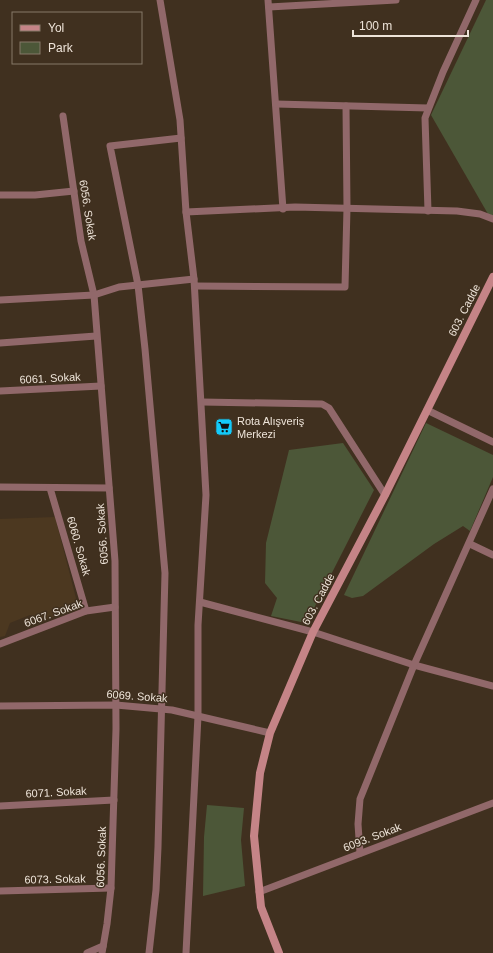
<svg xmlns="http://www.w3.org/2000/svg" width="493" height="953" viewBox="0 0 493 953" font-family="Arial,sans-serif">
<rect width="100%" height="100%" fill="#40301f"/>
<path fill="#4c3820" d="M55,517L77,602L76,609L42,621L30,615L10,623L5,636L0,637V519Z"/>
<g fill="#4c5738">
<path d="M486,0H493V216L488,214L431,115Z"/>
<path d="M426,423L493,455V477L470,531L463,526L434,544L363,596L352,598L344,595Z"/>
<path d="M343,443L374,490L309,618L301,622L271,616L277,598L265,583L266,543L289,450Z"/>
<path d="M207,805L244,808L241,840L245,886L203,896L204,837Z"/>
</g>
<g fill="none" stroke-linecap="round" stroke-linejoin="round">
<g stroke="#91686a" stroke-width="7">
<path d="M160,0L180,120L186,212L194,279L206,495L198,625V716L186,953"/>
<path d="M268,0L283,209"/>
<path d="M269,7L396,0"/>
<path d="M276,104L428,108"/>
<path d="M63,116L81,241L94,295L115,561L116,729L111,888L107,924L102,953"/>
<path d="M0,195H35L74,191"/>
<path d="M428,211L425,118L443,72L476,0"/>
<path d="M186,212L295,207L457,211L480,214L493,219"/>
<path d="M195,286L345,287L347,208L346,106"/>
<path d="M0,300L94,295L119,287L194,279"/>
<path d="M0,343L96,336"/>
<path d="M0,391L101,386"/>
<path d="M202,402L322,404L329,408L385,495"/>
<path d="M427,410L493,442"/>
<path d="M0,487L109,488"/>
<path d="M50,488L86,611"/>
<path d="M470,544L493,555"/>
<path d="M200,602L313,632L414,665L493,686"/>
<path d="M0,644L86,611L115,607"/>
<path d="M0,706L116,705L172,710L270,733"/>
<path d="M0,806L114,800"/>
<path d="M360,853L358,824L360,799L414,665L493,489"/>
<path d="M0,891L111,888"/>
<path d="M259,892L493,803"/>
<path d="M87,953L103,946"/>
<path d="M149,953L156,890L158,847L165,573L145,349L138,285L110,146L181,138"/>
</g>
<path stroke="#c58487" stroke-width="8" d="M279,953L261,907L254,836L260,773L270,733L313,632L385,495L493,277"/>
</g>
<defs>
<symbol id="supermarket-square" viewBox="-11 -11 22 22"><rect x="-9" y="-9" width="18" height="18" rx="4" fill="#13cafb" stroke="#40301f"/><path d="M-6-5.5h2.5l.6 2H6L4.5 2H-2.5L-4.4-4H-6ZM-1.5 3.2a1.3 1.3 0 1 0 .1 0ZM3 3.2a1.3 1.3 0 1 0 .1 0Z" fill="#111"/></symbol>
</defs>
<g fill-rule="evenodd">
<use href="#supermarket-square" x="214" y="417" width="20" height="20"/>
</g>
<g text-anchor="middle" dominant-baseline="central" stroke-width="3" stroke-linejoin="round" paint-order="stroke">
<g font-size="11" fill="#ede3d8" stroke="#40301f">
<text transform="translate(88 210) rotate(81)">6056. Sokak</text>
<text transform="translate(464 310) rotate(-63)">603. Cadde</text>
<text transform="translate(50 378) rotate(-3)">6061. Sokak</text>
<text transform="translate(102 534) rotate(-94)">6056. Sokak</text>
<text transform="translate(79 546) rotate(74)">6060. Sokak</text>
<text transform="translate(318 599) rotate(-62)">603. Cadde</text>
<text transform="translate(53 613) rotate(-20)">6067. Sokak</text>
<text transform="translate(137 696) rotate(4)">6069. Sokak</text>
<text transform="translate(56 792) rotate(-3)">6071. Sokak</text>
<text transform="translate(372 837) rotate(-21)">6093. Sokak</text>
<text transform="translate(101 857) rotate(-88)">6056. Sokak</text>
<text transform="translate(55 879) rotate(-1)">6073. Sokak</text>
</g>
<g font-size="11" fill="#ede3d8" stroke="#40301f" text-anchor="start">
<text x="237" y="421">Rota Alışveriş<tspan x="237" dy="13">Merkezi</tspan></text>
</g>
</g>
<rect x="12" y="12" width="130" height="52" fill="#40301f" stroke="#857869"/>
<rect x="20" y="25" width="20" height="6" fill="#c58487" stroke="#857869"/>
<text x="48" y="32" font-size="12" fill="#ede3d8">Yol</text>
<rect x="20" y="42" width="20" height="12" fill="#4c5738" stroke="#857869"/>
<text x="48" y="52" font-size="12" fill="#ede3d8">Park</text>
<path d="M353 30v6h115v-6" fill="none" stroke="#ede3d8" stroke-width="2"/>
<text x="359" y="30" font-size="12" fill="#ede3d8" stroke="#40301f" stroke-width="3" paint-order="stroke">100 m</text>
</svg>
